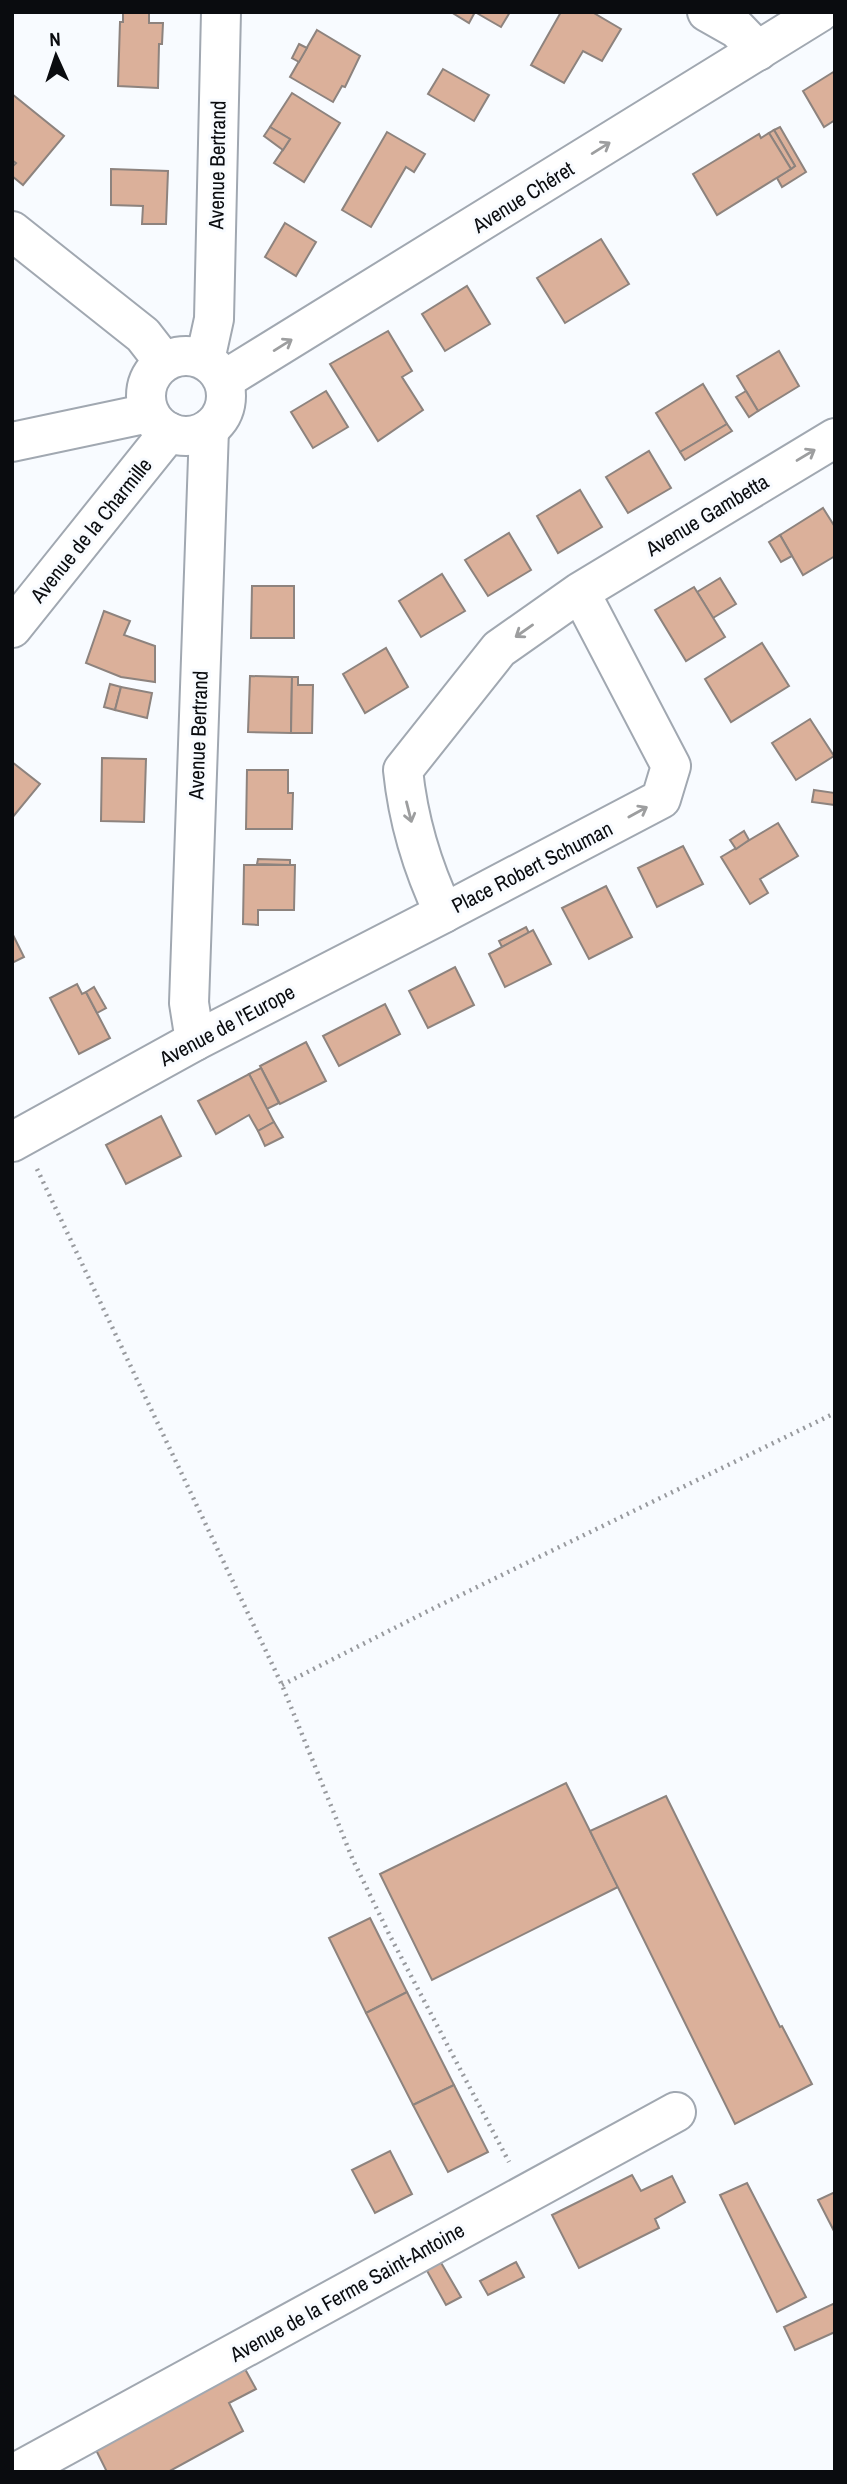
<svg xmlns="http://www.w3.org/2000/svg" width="847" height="2484" viewBox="0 0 847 2484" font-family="'Archivo Narrow',sans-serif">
<rect width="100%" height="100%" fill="#f8fbff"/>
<g fill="#dbb09a" stroke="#8d837e" stroke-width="2">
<path d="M123,12H149V23H163L162,44H159L158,88L118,86L120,22H123Z"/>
<path d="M451,12H475L469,23Z"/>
<path d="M475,12H510L501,27Z"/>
<path d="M561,12H592L621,29L602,61L583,51L564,83L531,65Z"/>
<path d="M317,30L360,56L345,87L342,86L333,102L290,77Z"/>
<path d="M299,44L307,48L299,62L292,58Z"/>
<path d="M443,69L489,95L474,121L428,94Z"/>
<path d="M835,71V120L824,127L803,91Z"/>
<path d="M292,93L340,123L304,182L274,163L290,139L270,127Z"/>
<path d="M12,94L64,136L23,185L12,176V167L16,163L12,160Z"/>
<path d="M270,127L290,139L283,150L264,136Z"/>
<path d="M780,127L806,172L782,187L777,178L795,166L774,130Z"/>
<path d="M774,130L795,166L791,169L769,133Z"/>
<path d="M387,132L425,154L414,172L406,167L371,227L342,210Z"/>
<path d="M769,133L791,169L717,215L693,174L759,134L761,138Z"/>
<path d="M111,169L168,171L166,224H142L143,206L111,205Z"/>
<path d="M285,223L316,242L296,276L265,257Z"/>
<path d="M601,239L629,284L565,323L537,278Z"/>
<path d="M467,286L490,324L445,351L422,314Z"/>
<path d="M388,331L412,371L402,377L423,410L378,441L330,364Z"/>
<path d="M779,351L799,386L758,411L737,376Z"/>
<path d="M703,384L727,424L680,452L656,413Z"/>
<path d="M326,391L348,427L313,448L291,412Z"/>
<path d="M746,391L758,411L749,417L736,397Z"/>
<path d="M727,424L732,431L685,460L680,452Z"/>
<path d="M649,451L671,488L628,513L606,477Z"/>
<path d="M580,490L602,527L558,553L537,516Z"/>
<path d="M823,508L835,527V556L803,575L780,535Z"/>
<path d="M509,533L531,570L488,596L465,560Z"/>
<path d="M780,535L792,556L781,562L769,542Z"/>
<path d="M442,574L465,611L421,637L399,601Z"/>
<path d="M720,578L736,604L713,618L697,592Z"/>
<path d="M252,586H294V638H251Z"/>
<path d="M694,587L725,637L686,661L655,610Z"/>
<path d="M104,611L130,621L124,635L155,646V682L121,677L86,663Z"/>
<path d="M762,643L789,686L731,722L705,679Z"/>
<path d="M386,648L408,687L365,713L343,674Z"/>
<path d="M250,676L292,677L291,733L248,732Z"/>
<path d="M292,677H298V685H313L312,733H291Z"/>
<path d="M110,684L121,687L115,710L104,707Z"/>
<path d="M121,687L152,693L147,718L115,710Z"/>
<path d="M810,719L834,756L796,780L772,743Z"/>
<path d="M102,758L146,759L144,822L101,821Z"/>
<path d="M12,762L40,784L12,818Z"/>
<path d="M247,770H288V793H293L292,829H246Z"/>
<path d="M814,790L835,793V805L812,802Z"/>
<path d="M778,823L798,856L760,879L768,893L750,904L721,857Z"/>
<path d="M744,831L749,840L736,849L730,840Z"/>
<path d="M683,846L703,884L657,907L638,868Z"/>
<path d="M258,859L290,860V865L257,864Z"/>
<path d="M244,865H295L294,910H258V925L243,924Z"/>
<path d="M606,886L632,937L589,959L562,908Z"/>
<path d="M526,927L529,933L502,947L499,941Z"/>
<path d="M533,930L551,964L505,987L489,954Z"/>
<path d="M12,933L24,957L12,963Z"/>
<path d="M455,967L474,1005L428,1028L409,991Z"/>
<path d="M77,984L82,994L86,992L110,1038L79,1054L50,998Z"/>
<path d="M94,987L106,1008L97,1013L86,992Z"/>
<path d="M385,1004L400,1034L339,1066L323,1036Z"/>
<path d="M306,1042L326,1081L280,1104L260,1066Z"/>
<path d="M261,1068L279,1103L267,1109L249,1074Z"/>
<path d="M249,1074L274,1122L258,1131L249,1115L216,1134L198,1101Z"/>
<path d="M161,1116L181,1156L126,1184L106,1145Z"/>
<path d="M274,1122L283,1137L265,1146L258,1131Z"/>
<path d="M566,1783L618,1887L432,1980L380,1874Z"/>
<path d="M666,1796L780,2027L782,2026L812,2084L735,2124L590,1831Z"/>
<path d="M370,1918L407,1992L366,2013L329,1938Z"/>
<path d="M407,1992L454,2085L413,2105L366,2013Z"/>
<path d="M454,2085L488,2152L448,2172L413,2105Z"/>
<path d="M390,2151L412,2194L375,2213L352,2170Z"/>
<path d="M632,2175L641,2191L672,2176L685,2202L655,2219L659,2228L579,2268L552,2215Z"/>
<path d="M747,2183L806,2297L777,2312L720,2195Z"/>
<path d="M835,2192V2233L818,2200Z"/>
<path d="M440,2261L461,2297L446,2305L426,2269Z"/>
<path d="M516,2262L524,2277L488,2295L480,2281Z"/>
<path d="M835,2303V2332L795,2350L784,2327Z"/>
<path d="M245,2369L256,2389L229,2403L243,2431L168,2472H107L96,2450Z"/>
</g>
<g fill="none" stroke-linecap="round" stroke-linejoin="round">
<defs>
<g id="minor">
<path d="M707,12L737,29L758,51"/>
<path d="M12,231L143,335L164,362"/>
<circle cx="186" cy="396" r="40"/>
<path d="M205,360L214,319L221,12"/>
<path d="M224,380L820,12"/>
<path d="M12,442L149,413"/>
<path d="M580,592L671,766L661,799L444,913C422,867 408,819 403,770L499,649L580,592L835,438"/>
<path d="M12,628L169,432"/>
<path d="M195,1041L189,1003L209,429"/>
<path d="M12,1142L195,1041L444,913"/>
<path d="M17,2472L676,2112"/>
</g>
</defs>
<use href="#minor" stroke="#a1a8b1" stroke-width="42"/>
<g stroke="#989a9e" stroke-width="4.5" stroke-dasharray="2 5" stroke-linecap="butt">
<path d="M37,1169L282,1685L353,1860L390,1936L509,2162"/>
<path d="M282,1685L432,1609L835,1413"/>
</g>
<use href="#minor" stroke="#fff" stroke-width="38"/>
</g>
<defs><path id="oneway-shaft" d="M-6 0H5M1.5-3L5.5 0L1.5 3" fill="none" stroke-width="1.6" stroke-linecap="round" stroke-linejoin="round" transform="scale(1.75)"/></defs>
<g stroke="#9d9e9f">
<use href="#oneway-shaft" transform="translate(601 148) rotate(-32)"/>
<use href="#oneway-shaft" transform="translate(283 345) rotate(-32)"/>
<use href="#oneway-shaft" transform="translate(806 455) rotate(-31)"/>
<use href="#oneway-shaft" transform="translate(524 631) rotate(145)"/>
<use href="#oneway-shaft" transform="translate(409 812) rotate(76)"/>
<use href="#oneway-shaft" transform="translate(638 812) rotate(-29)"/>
</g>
<g text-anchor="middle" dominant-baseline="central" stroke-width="6" stroke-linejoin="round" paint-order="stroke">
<g font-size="21" fill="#0a0c0f" stroke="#f8fbff">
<text transform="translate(217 165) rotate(-89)">Avenue Bertrand</text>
<text transform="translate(523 197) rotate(-32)">Avenue Chéret</text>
<text transform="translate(707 515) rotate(-31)">Avenue Gambetta</text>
<text transform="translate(91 530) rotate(-51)">Avenue de la Charmille</text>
<text transform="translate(198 735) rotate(-88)">Avenue Bertrand</text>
<text transform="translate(532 867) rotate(-27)">Place Robert Schuman</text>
<text transform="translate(227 1025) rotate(-28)">Avenue de l'Europe</text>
<text transform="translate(347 2292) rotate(-29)">Avenue de la Ferme Saint-Antoine</text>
</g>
</g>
<rect width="847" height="2484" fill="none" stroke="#0a0c0f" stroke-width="28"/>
<g transform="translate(56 56) rotate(357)" stroke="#f8fbff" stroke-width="5" paint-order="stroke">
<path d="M0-5L12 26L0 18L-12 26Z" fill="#0a0c0f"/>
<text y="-10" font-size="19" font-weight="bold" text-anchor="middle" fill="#0a0c0f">N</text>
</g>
</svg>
